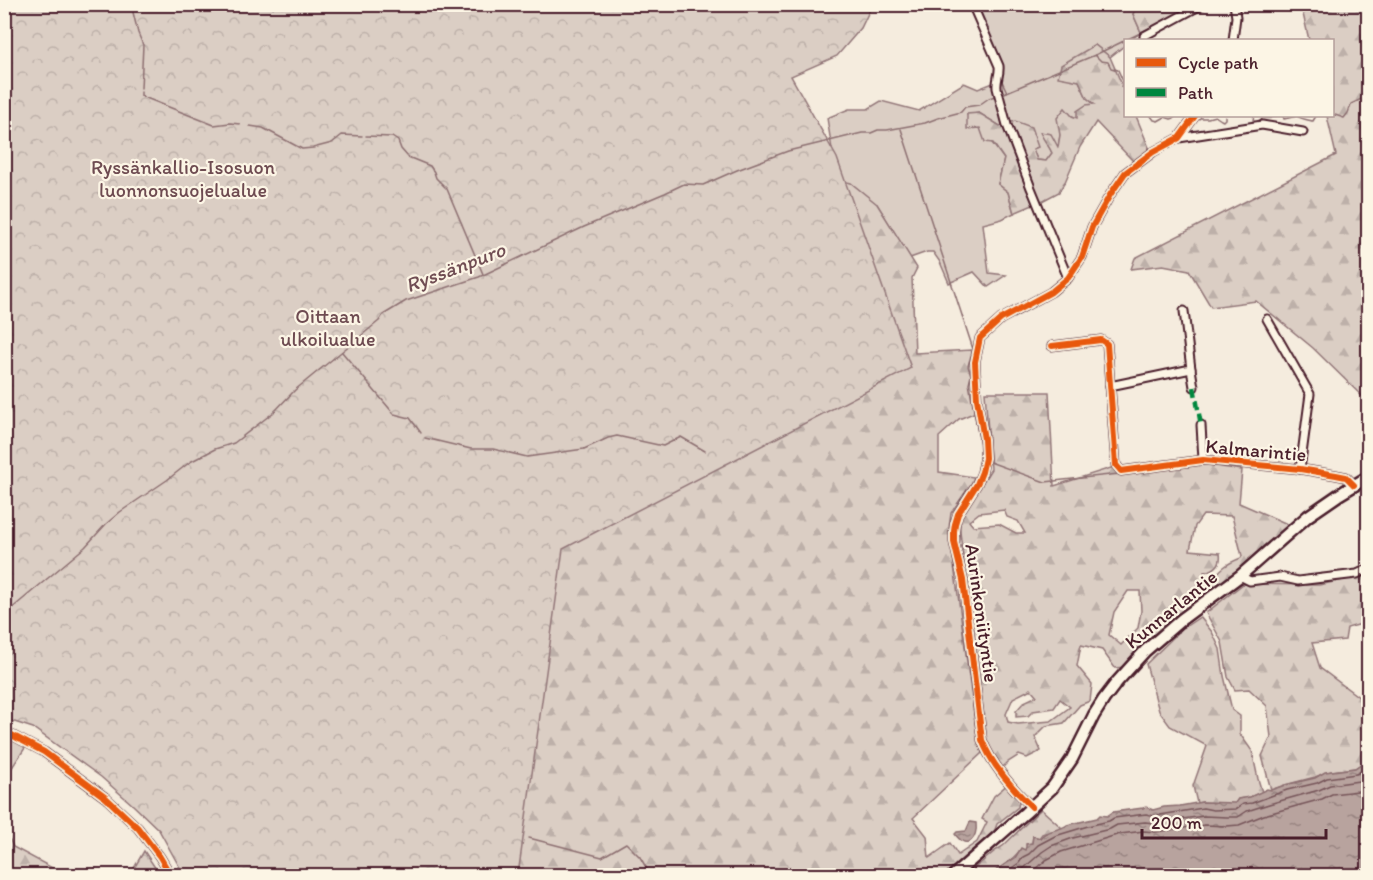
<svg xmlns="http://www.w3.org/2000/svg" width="1373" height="880" viewBox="0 0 1373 880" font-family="Itim,sans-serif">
<defs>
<pattern id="forest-firs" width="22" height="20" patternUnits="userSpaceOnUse" patternTransform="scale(1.5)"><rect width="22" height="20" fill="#dbcec4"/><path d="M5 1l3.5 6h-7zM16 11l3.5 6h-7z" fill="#bdb0a9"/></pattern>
<pattern id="park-crowns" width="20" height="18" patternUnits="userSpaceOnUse" patternTransform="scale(1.5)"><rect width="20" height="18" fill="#dbcec4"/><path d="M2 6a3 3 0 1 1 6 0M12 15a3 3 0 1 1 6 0" fill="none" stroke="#bdb0a9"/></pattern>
<pattern id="water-ripples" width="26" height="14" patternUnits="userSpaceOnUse" patternTransform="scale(1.5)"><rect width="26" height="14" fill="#b8a39e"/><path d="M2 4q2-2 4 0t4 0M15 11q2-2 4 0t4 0" fill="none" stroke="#988481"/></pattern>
</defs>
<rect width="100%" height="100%" fill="#f5ecde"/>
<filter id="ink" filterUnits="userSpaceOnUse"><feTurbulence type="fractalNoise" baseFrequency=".0167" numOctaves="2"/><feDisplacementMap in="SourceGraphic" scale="12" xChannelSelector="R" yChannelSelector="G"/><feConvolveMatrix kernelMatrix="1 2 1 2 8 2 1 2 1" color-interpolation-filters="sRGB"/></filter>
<g filter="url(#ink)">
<g fill="#dbcec4" stroke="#927678" stroke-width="1.5">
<path d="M975,5H1138L1133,14L1141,32L1131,40H1126L1125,45L1110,57L1095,45L1079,81L1087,98L1095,105L1077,118L1072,116L1060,135L1058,149L1048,144L1052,153L1046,161L1037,160L1033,149L1037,147L1009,124L999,83L1002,73L1001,65Z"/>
<path d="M964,83L978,89L993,83L1005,125L1000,126L979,113L967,115L981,128L1004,159L998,184L1008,192L1014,213L1002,219L983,224L989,273L1006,275L988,287L974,272L949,283L940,262L933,252H927L910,258L877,204L4,556L832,149L827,118L849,109H868L881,101L919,111Z"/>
</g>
<g fill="url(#forest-firs)" stroke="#927678" stroke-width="1.5" fill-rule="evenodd">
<path d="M1138,5V4L1195,5L1141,32L1133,14Z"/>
<path d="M1301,5H1368V402L1313,348L1256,301L1211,307L1189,270L1163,265L1131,269L1135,258L1336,155L1327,116H1332V40H1309Z"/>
<path d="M1095,45L1110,57L1125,92L1126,116H1136L1150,150L1133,161L1096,122L1080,147L1065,182L1059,192L1040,202L1014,213L1008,192L998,184L1004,159L993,143L985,142L980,128L967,129V114L979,113L1000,126L1015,121L1031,127L1038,147L1033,149L1037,160L1046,161L1052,153C1048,144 1043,140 1040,132L1051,134L1058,147L1060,135L1057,118L1065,108L1072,116L1077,118V111L1086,105L1094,104L1087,98L1079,81L1058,77L1061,65Z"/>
<path d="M830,178L851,183L877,204L917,268L912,278L915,353L972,350L976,412L959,419L939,437V472L974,477L971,484L951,513L949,528L976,729L982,753L913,818L927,836L929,858L950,843L958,855L977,842L987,822L982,819L994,796L1008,784L1019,801L1018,807L997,824L992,838L944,875H235Z"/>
<path d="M985,392H1049L1054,486L1114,467L1123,474L1195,463L1242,470L1239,503L1292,526L1233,579L1215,588L1213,582C1218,569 1228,563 1241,558L1242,556L1232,516L1203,515L1195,526L1190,550L1220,553C1222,565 1215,570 1204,572L1211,592L1126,667L1115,668L1102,650L1081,645L1077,666L1092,684L1090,701L1080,705L1064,723L1046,726L1035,737L1041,751L1027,758L1019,755L1008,762L1002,768L986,741L960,532V519L991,469ZM1004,510L1007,517L1018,521L1025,533H1016L999,524L973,526L969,521L979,513ZM1128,591H1140L1141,611L1138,628L1121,645L1109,635L1114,612ZM1031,689L1037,696L1024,702L1016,711V717L1028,716L1033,711L1054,708L1060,699L1070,707L1051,721L1018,724L1008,722L1006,714L1013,698Z"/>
<path d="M1368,575V641L1365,623L1347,628L1345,640L1312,643L1320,668L1360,698L1368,712V759L1355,768L1331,771L1315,777L1285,785L1271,790L1262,756L1271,737L1267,706L1249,689L1235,690L1228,677L1222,642L1206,613L1243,584L1319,585Z"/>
<path d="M1200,617L1212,632L1220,649L1224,676L1232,710L1240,716V734L1252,751L1258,779L1262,792L1250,797L1238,799L1235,804L1202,802L1197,803L1193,786L1207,746L1170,726L1159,711L1146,664L1182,629Z"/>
<path d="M5,735L27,745L5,778Z"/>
<path d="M1041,809L1062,828L1042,834L1039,838L1033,836L1032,843L1025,850H1020C1013,861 1001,866 991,875L965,876L995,851L1003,846Z"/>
<path d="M5,829L13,847L56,870L53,875H5Z"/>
</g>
<g fill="url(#park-crowns)" stroke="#927678" stroke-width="1.5">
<path d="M4,5H872L861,28L837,56L791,76L837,158L911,368L563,549L518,875H184L159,830L133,805L101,777L33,728L5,719Z"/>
<path d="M144,851L160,875H130Z"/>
</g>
<g fill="url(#water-ripples)" stroke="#8c6e70" stroke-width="1.5">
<path d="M1368,759V875H991L999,868L1015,858L1021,848L1025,850L1026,847V844L1032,843L1033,836L1040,838C1045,830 1059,831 1067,825L1097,818L1100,815L1107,816L1113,812L1143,808L1146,807L1153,810L1164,807L1180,806L1202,802L1235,803L1238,799L1250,797L1267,789L1271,790L1285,785L1315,778L1325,772L1355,768Z"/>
<path d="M970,822L976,823C978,839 967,851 955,834L957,832L966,831Z"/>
</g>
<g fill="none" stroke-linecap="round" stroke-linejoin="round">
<g stroke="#765459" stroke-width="1.5">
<path d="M1000,876L1019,863L1023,857L1029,854L1038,845L1055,836L1088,826L1109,821L1114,818L1146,814L1154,816L1203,808L1213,810L1236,809L1243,804L1252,803L1287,790L1317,783L1327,778L1356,774L1368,767"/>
<path d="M1012,876L1023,869L1042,852L1051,846L1073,838L1110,829L1117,825L1145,822L1154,823L1204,816L1227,817H1238L1247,811L1269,804L1319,790L1330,785L1359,781L1368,776"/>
<path d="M1029,876L1046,860L1061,852L1120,834L1144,831L1155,832L1205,825L1227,826L1239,825L1264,815L1322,799L1332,794L1358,791L1368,786"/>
</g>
<g stroke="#8c6e70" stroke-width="1.5">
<path d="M131,4L138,33L143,45L141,88"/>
<path d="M971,12L976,22"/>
<path d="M1095,55L1165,21"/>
<path d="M1000,77L1007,92"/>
<path d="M141,92V96L214,125L230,123L240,124"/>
<path d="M1002,94L1095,55L1101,61L1108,62L1111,68L1118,70L1123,81L1121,87L1126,89"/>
<path d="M1332,114L1344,118L1348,113L1351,104L1368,96"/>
<path d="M1151,116L1154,120L1158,121L1165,117L1171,119L1174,118L1175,116"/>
<path d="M1254,116L1253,120L1255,123L1263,118H1270L1275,116"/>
<path d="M1283,116L1284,119L1297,116C1299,118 1311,121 1313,121L1316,116"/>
<path d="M1197,118H1208L1215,116L1221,120L1223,121L1225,119V116"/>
<path d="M250,126L263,128L302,149L313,148L332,143L342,135L362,136"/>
<path d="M901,129L973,349L968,366L971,375L969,383L981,450"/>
<path d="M366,136L392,137L398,141L401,149L408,157L430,166L434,172L436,178L447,189L483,274"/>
<path d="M342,352L394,414L410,418L421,433"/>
<path d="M425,438L471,449H493L527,457L584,449L608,438L617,436L663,446L681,437L705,451"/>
<path d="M987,461L1045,482L1119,474"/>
<path d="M1165,468L1194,465"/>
<path d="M4,615L85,547L106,524L120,512L167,480L190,462L215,449L234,443L274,412L295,390L379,321L383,315L406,301L479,277L584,227L665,193L684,184L703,185L737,170L788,151L862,133H871L878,130H887L925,123L938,118L961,112L965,107L979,105L989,98L995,96"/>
<path d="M529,838L602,857L626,843L640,857L651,876"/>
</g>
<defs>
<g id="street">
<path d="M972,4L999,66C1000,74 996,80 997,88L1007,125L1031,188L1068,278"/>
<path d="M1144,40V36L1203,4"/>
<path d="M1233,40L1236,17L1234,4"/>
<path d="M1179,138L1262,125L1303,132"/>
<path d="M1267,319L1310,394L1300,469"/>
<path d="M1052,346L1101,340L1107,344L1116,465L1121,471L1203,460L1300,469L1336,475L1346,477L1354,485"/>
<path d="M1191,369L1194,387"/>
<path d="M1110,386L1191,369L1184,311"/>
<path d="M1201,425L1203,460"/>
<path d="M1240,576L1250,581L1280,577L1298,581L1357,574L1368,569"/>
<path d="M4,731L44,752L106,798L138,828L160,857L171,876"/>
<path d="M1032,807C1012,788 992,766 982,740L963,580L954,542V531L955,524L958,514L977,484L982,472L985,458L984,439L977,399L975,362L980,338L1001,319L1051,292L1068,278L1082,257L1092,227L1110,195L1125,173L1153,152L1179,138L1195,116"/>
</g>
<path id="secondary" d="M953,876L1025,813L1052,788L1072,759L1094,715L1104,699L1117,682L1145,651L1182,619L1240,576L1308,516L1340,494L1368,477"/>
</defs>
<use href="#street" stroke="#4a1f2b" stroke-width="11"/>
<use href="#secondary" stroke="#4a1f2b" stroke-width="15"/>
<use href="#street" stroke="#fcf5e5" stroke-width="7"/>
<use href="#secondary" stroke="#fcf5e5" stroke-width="10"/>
<path stroke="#00873e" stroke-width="4.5" stroke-dasharray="9 4.5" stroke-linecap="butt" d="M1194,387L1201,425"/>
<defs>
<g id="cycleway">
<path d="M1052,346L1101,340L1107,344L1116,465L1121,471L1203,460L1300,469L1336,475L1346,477L1354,485"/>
<path d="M4,731L44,752L106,798L138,828L160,857L171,876"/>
<path d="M1032,807C1012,788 992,766 982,740L963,580L954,542V531L955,524L958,514L977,484L982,472L985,458L984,439L977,399L975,362L980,338L1001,319L1051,292L1068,278L1082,257L1092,227L1110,195L1125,173L1153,152L1179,138L1195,116"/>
</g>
</defs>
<use href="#cycleway" stroke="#fcf5e5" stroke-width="10"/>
<use href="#cycleway" stroke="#e8590c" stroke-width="6"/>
</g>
</g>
<g text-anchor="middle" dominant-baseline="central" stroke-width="4.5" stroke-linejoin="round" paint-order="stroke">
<g font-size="20" fill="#6e4b51" stroke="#fcf5e5">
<text x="183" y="167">Ryssänkallio-Isosuon<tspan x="183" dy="23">luonnonsuojelualue</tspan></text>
<text x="328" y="316">Oittaan<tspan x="328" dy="23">ulkoilualue</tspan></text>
</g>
<g font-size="20" fill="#4a1f2b" stroke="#fcf5e5">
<text transform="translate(1256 450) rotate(5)">Kalmarintie</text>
<text transform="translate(1171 609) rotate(-39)">Kunnarlantie</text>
<text transform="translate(982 613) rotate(82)">Aurinkoniityntie</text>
</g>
<g font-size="21" font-style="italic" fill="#704d53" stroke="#fcf5e5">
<text transform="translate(455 267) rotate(-21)">Ryssänpuro</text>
</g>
</g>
<rect width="1373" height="880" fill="none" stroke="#fcf5e5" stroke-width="24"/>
<rect x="12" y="12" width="1349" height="856" fill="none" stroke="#4a1f2b" stroke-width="2" filter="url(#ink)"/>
<rect x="1124" y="39" width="210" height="78" fill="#fcf5e5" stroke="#b59f9b" stroke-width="1.5"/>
<rect x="1136" y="58" width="30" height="9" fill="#e8590c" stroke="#b59f9b" stroke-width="1.5"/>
<text x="1178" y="69" font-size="18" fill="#4a1f2b">Cycle path</text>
<rect x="1136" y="88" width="30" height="9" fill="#00873e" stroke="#b59f9b" stroke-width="1.5"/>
<text x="1178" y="99" font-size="18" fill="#4a1f2b">Path</text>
<path d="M1142 829v9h184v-9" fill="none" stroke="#4a1f2b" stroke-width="3"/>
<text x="1151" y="829" font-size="18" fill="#4a1f2b" stroke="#fcf5e5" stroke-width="4.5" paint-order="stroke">200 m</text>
</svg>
